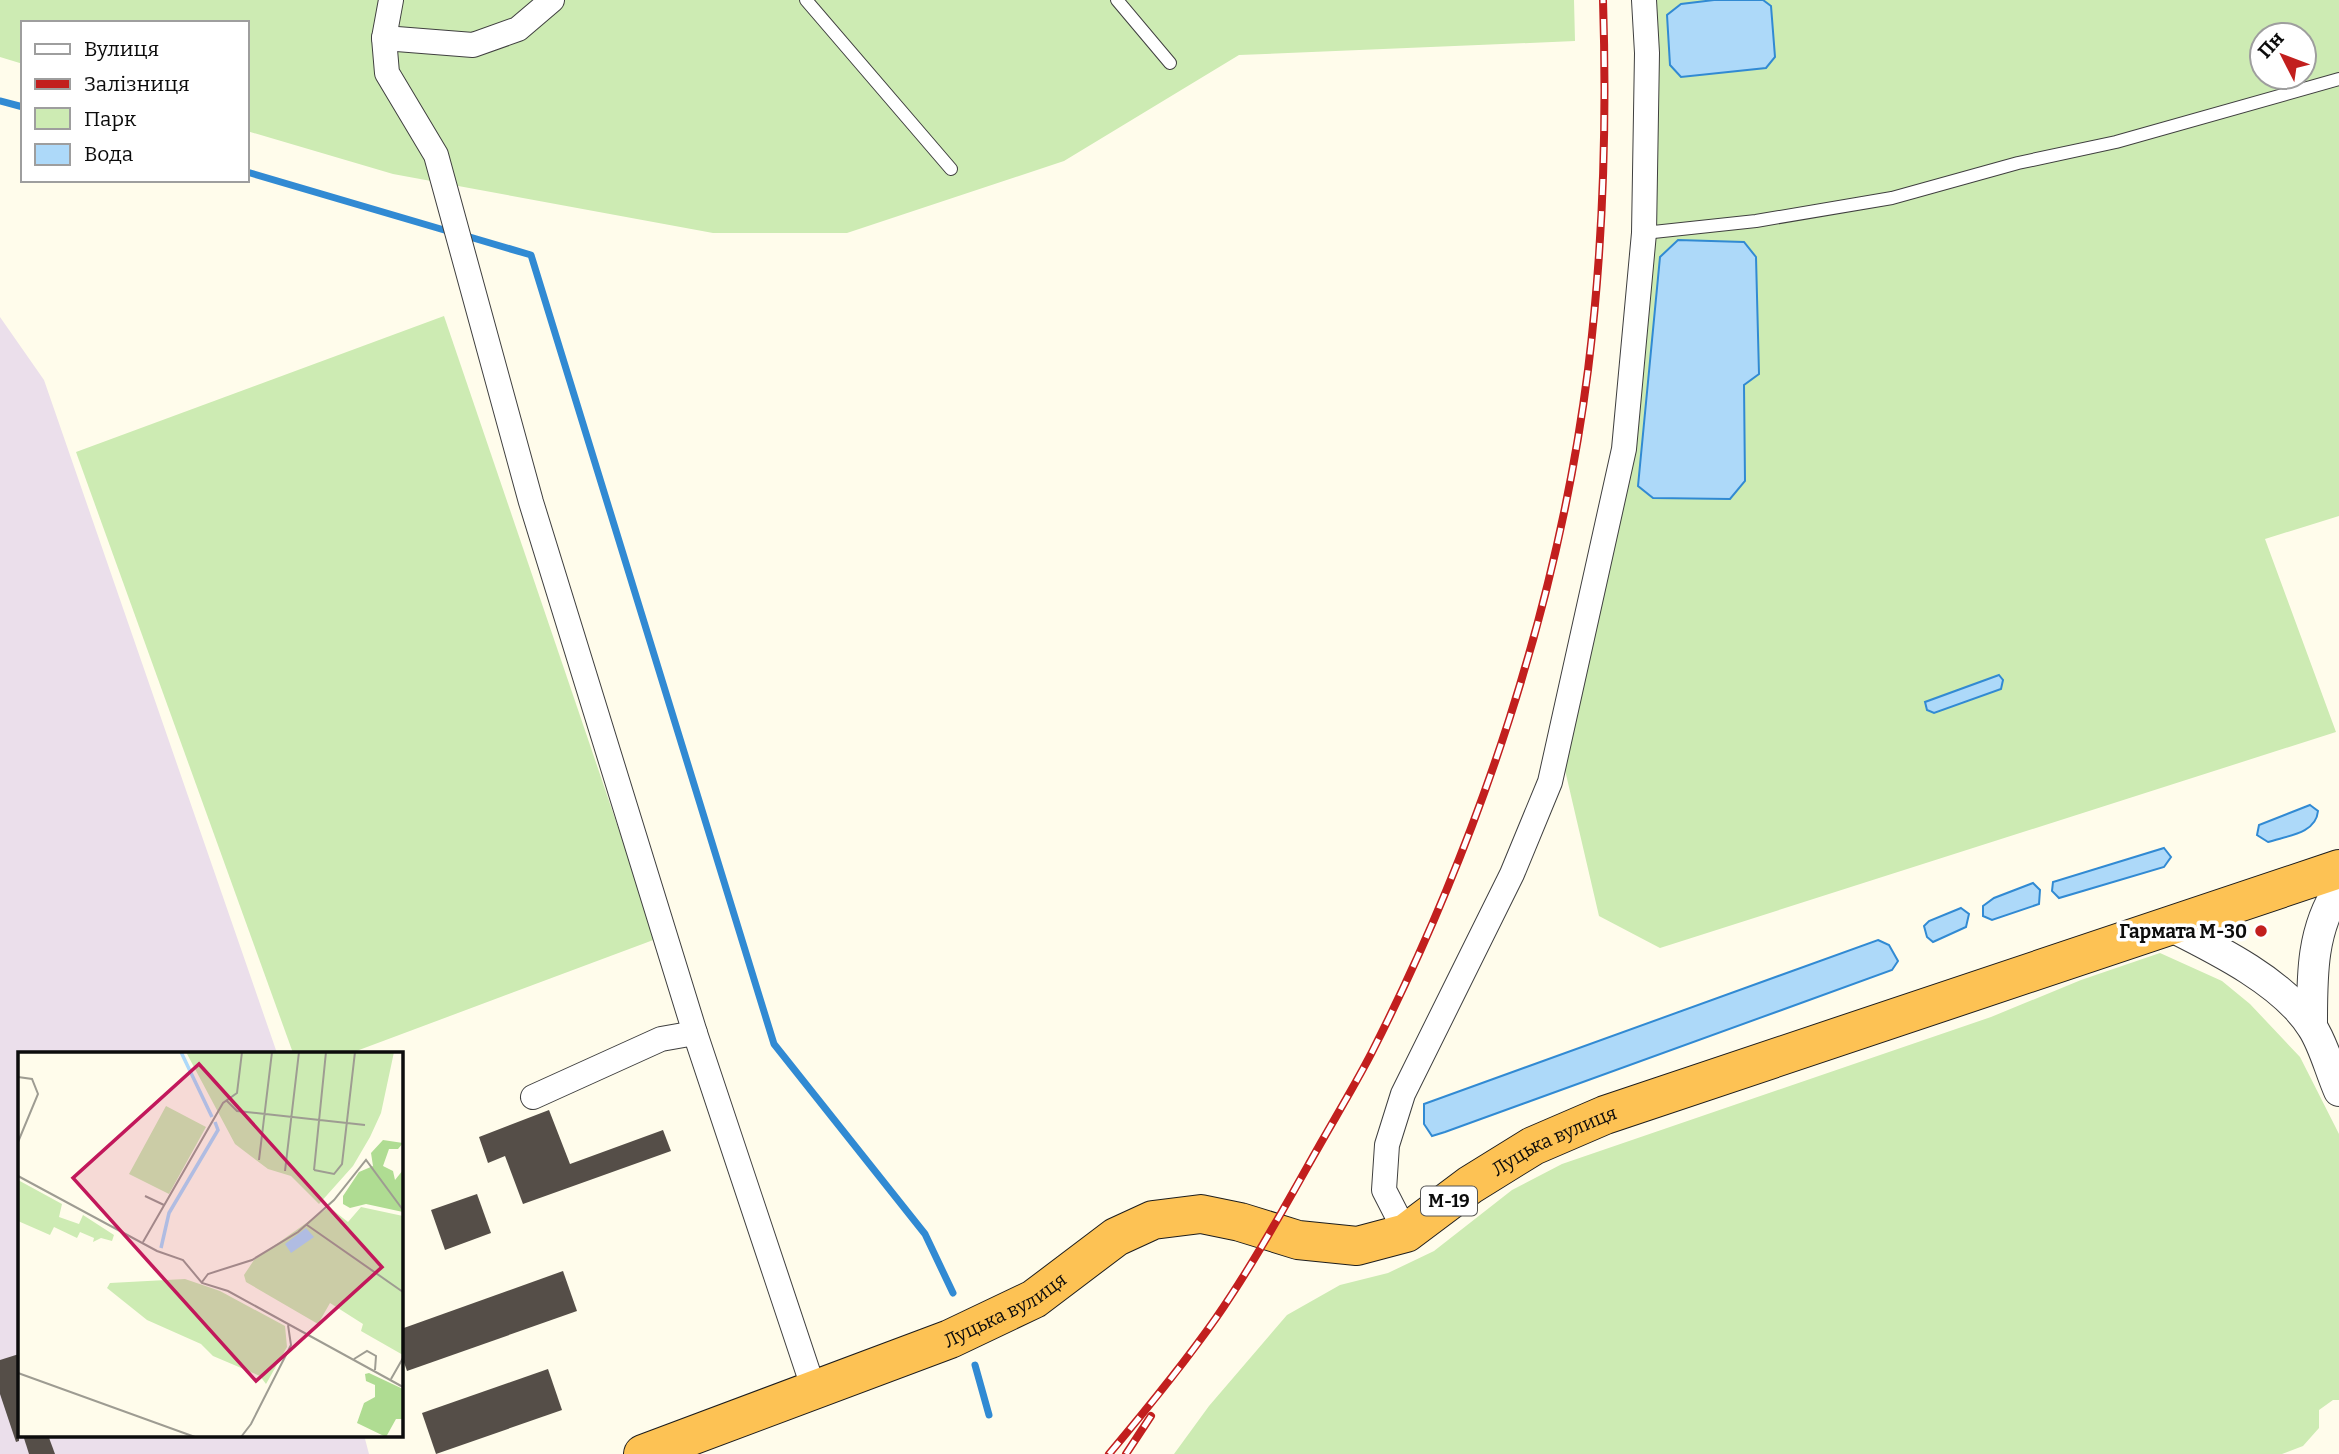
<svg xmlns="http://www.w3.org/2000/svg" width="2339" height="1454" viewBox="0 0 2339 1454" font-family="Bitter,serif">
<rect width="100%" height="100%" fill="#fffceb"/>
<path fill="#ebdfeb" d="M0,317L44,380L277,1053H19V1435H364L369,1454H0Z"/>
<g fill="#cdebb3" fill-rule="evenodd">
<path d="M0,0H1574L1575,41L1239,55L1064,161L847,233H713L393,174L247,131V23H23V64L0,57Z"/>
<path d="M1648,0H2339V516L2265,539L2336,732L1660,948L1599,916L1565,770L1625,485ZM2262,35H2304V77H2262Z"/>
<path d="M444,316L656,939L351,1053H293L76,452Z"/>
<path d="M2160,953L2222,981L2250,1004L2300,1057L2339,1134V1400H2333L2319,1410V1428L2303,1446L2282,1454H1174L1209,1406L1287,1315L1340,1285L1388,1273L1434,1251L1512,1190L1562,1164L1991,1017L2081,980Z"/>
</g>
<g fill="#add9f9" stroke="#318ad3" stroke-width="2">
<path d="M1714,0H1763L1771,6L1775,57L1766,68L1681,77L1670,65L1667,15L1681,4Z"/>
<path d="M1678,240L1744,242L1756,257L1759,374L1744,385L1745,481L1730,499L1653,498L1638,486L1660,257Z"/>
<path d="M1999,675L2003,680L2001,689L1934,713L1927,710L1925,702Z"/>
<path d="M2310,805L2318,811C2316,834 2286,836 2268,842L2257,835L2259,825Z"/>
<path d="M2164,848L2171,857L2164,867L2059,898L2052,891L2053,882Z"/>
<path d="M2033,883L2040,890L2039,904L1992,920L1983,916V906L1994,898Z"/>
<path d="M1961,908L1969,914L1966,927L1933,942L1927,937L1924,926L1929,921Z"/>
<path d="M1878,940L1889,945L1898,961L1892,970L1445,1132L1432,1136L1424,1124V1104Z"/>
</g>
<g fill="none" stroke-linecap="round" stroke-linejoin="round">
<g stroke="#318ad3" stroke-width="7">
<path d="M0,101L23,107"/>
<path d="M247,172L451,232"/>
<path d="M463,235L531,255L774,1044L925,1234L953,1293"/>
<path d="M975,1365L989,1415"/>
</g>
</g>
<g fill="#554e48">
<path d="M549,1110L570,1164L663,1130L671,1151L523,1204L505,1156L488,1163L479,1137Z"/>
<path d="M477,1194L491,1233L445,1250L431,1210Z"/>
<path d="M563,1271L577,1311L407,1371L401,1354V1329Z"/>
<path d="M19,1354V1441L16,1442L0,1394V1360Z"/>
<path d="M548,1369L562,1410L436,1454L422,1413Z"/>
<path d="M23,1435H48L55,1454H29Z"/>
</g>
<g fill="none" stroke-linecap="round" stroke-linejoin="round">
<defs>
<g id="service">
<path d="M806,0L951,169"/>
<path d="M1117,0L1170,63"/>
<path d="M1644,233L1756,221L1892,198L2018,163L2116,142L2339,79"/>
</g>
<g id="minor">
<path d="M391,0L384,38L387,73L436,155L531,502L695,1033L814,1390"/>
<path d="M384,38L473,45L518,29L552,0"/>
<path d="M533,1097L661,1039L695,1033"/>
<path d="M1406,1233L1384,1190L1387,1145L1403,1094L1512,874L1550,782L1624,449L1644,233L1647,53L1644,0"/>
</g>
<g id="tertiary">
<path d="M2168,925C2214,948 2284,982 2312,1027C2324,1045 2330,1071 2339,1091"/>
<path d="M2312,1026C2312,978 2311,930 2339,889"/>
</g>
<g id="trunk">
<path id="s1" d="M643,1454L950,1339L1034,1299L1116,1237L1153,1220L1201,1214L1240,1222L1298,1240L1357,1246L1406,1233L1470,1185L1533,1146L1605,1115L2339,869"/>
</g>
</defs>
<use href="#service" stroke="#3f3f3f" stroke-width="14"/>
<use href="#minor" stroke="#3f3f3f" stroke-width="26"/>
<use href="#tertiary" stroke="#3f3f3f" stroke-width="32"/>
<use href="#trunk" stroke="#1d1d1d" stroke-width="40"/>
<use href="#service" stroke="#fff" stroke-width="12"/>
<use href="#minor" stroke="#fff" stroke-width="24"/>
<use href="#tertiary" stroke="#fff" stroke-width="30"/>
<use href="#trunk" stroke="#fdc254" stroke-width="38"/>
<defs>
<g id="rail">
<path d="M1109,1454C1146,1410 1183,1365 1216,1318C1252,1266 1283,1210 1314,1155C1333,1121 1354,1087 1372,1052C1479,841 1558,606 1588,370C1603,249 1607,122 1603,0"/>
<path d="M1126,1454L1151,1416"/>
</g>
</defs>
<use href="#rail" stroke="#c21f1e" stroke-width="8"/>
<use href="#rail" stroke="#fff" stroke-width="5" stroke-dasharray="16" stroke-linecap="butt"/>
</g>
<circle fill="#c21f1e" stroke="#fff" stroke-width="2.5" cx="2261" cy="931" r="7"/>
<g text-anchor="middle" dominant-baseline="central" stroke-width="7" stroke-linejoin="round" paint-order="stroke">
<rect fill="#fff" stroke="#555" stroke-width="2" x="1421" y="1186.5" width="56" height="29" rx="5"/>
<g font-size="18" font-weight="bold" fill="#0c0c0c">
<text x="1449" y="1201">М-19</text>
</g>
<g font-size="19" font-weight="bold" fill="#0c0c0c" stroke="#fff" text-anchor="end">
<text x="2247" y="931">Гармата М-30</text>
</g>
<g font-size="19" fill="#0c0c0c" stroke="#fff">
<text stroke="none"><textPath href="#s1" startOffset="999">Луцька вулиця</textPath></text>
<text stroke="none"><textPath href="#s1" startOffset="390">Луцька вулиця</textPath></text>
</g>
</g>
<g transform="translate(18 1052)">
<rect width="385" height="385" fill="#fffceb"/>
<path d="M168,0H376L363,61L352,85L335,114L301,152L273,124L250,117L217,92ZM148,54L188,75L151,142L111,122ZM0,128L44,152L41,165L61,172L65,163L96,183L94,189L83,186L75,190L76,186L62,180L59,186L36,175L32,183L0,169ZM311,155L330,170L343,155L385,164V303L343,279L345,272L312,251L300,272L228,230L226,223L236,208ZM167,227L202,239L267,274L269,295L248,332L242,324L195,304L183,292L129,268L89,236L92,231Z" fill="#cdebb3"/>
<path d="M365,88L385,91L380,97H371L365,114L375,119L377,128L385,118V160L348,152L332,156L325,152V144L341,120L355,114L353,101ZM351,321L385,337V367H378L368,385L339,371L346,351L357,345V333L348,329L347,322Z" fill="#afdc92"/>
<path d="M288,176L296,185L273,201L267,192Z" fill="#add9f9"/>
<path fill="none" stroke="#add9f9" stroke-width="3.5" d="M163,0L194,65M143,196L151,161L200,78L197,70"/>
<path fill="none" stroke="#9e9c92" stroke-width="2" d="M0,25L14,27L20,42L0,90M208,48L219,59L347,73M241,108L254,0M296,118L316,122L324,112L337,0M296,118L308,0M267,119L281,0M0,124L139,199L165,208L184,231L210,239L385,335M127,144L146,153M289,173L385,240M125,190L205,51L219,41L224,0M184,230L190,222L234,208L280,180L316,148L348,108L385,158M336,307L349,299L358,304L357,318M0,321L177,385M373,327L385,306M223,385L233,372L273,293L270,273"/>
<path fill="#c2185b" fill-opacity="0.15" stroke="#c2185b" stroke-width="3.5" d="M181,12L364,215L238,329L55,126Z"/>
<rect width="385" height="385" fill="none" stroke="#0c0c0c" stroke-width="3.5"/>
</g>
<rect x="21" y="21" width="228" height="161" fill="#ffffff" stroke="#9e9e9e" stroke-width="2"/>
<rect x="35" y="44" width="35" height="10" fill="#ffffff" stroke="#9e9e9e" stroke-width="2"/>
<text x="84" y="56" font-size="21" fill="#0c0c0c">Вулиця</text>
<rect x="35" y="79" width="35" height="10" fill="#c21f1e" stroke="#9e9e9e" stroke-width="2"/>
<text x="84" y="91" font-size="21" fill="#0c0c0c">Залізниця</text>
<rect x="35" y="108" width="35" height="21" fill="#cdebb3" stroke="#9e9e9e" stroke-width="2"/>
<text x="84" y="126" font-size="21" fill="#0c0c0c">Парк</text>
<rect x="35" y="144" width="35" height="21" fill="#add9f9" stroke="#9e9e9e" stroke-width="2"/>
<text x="84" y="161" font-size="21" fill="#0c0c0c">Вода</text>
<g transform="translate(2283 56) rotate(312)"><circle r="33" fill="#ffffff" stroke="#9e9e9e" stroke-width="2"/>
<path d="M0-5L12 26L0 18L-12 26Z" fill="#c21f1e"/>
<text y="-10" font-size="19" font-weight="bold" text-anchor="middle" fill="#0c0c0c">Пн</text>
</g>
</svg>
